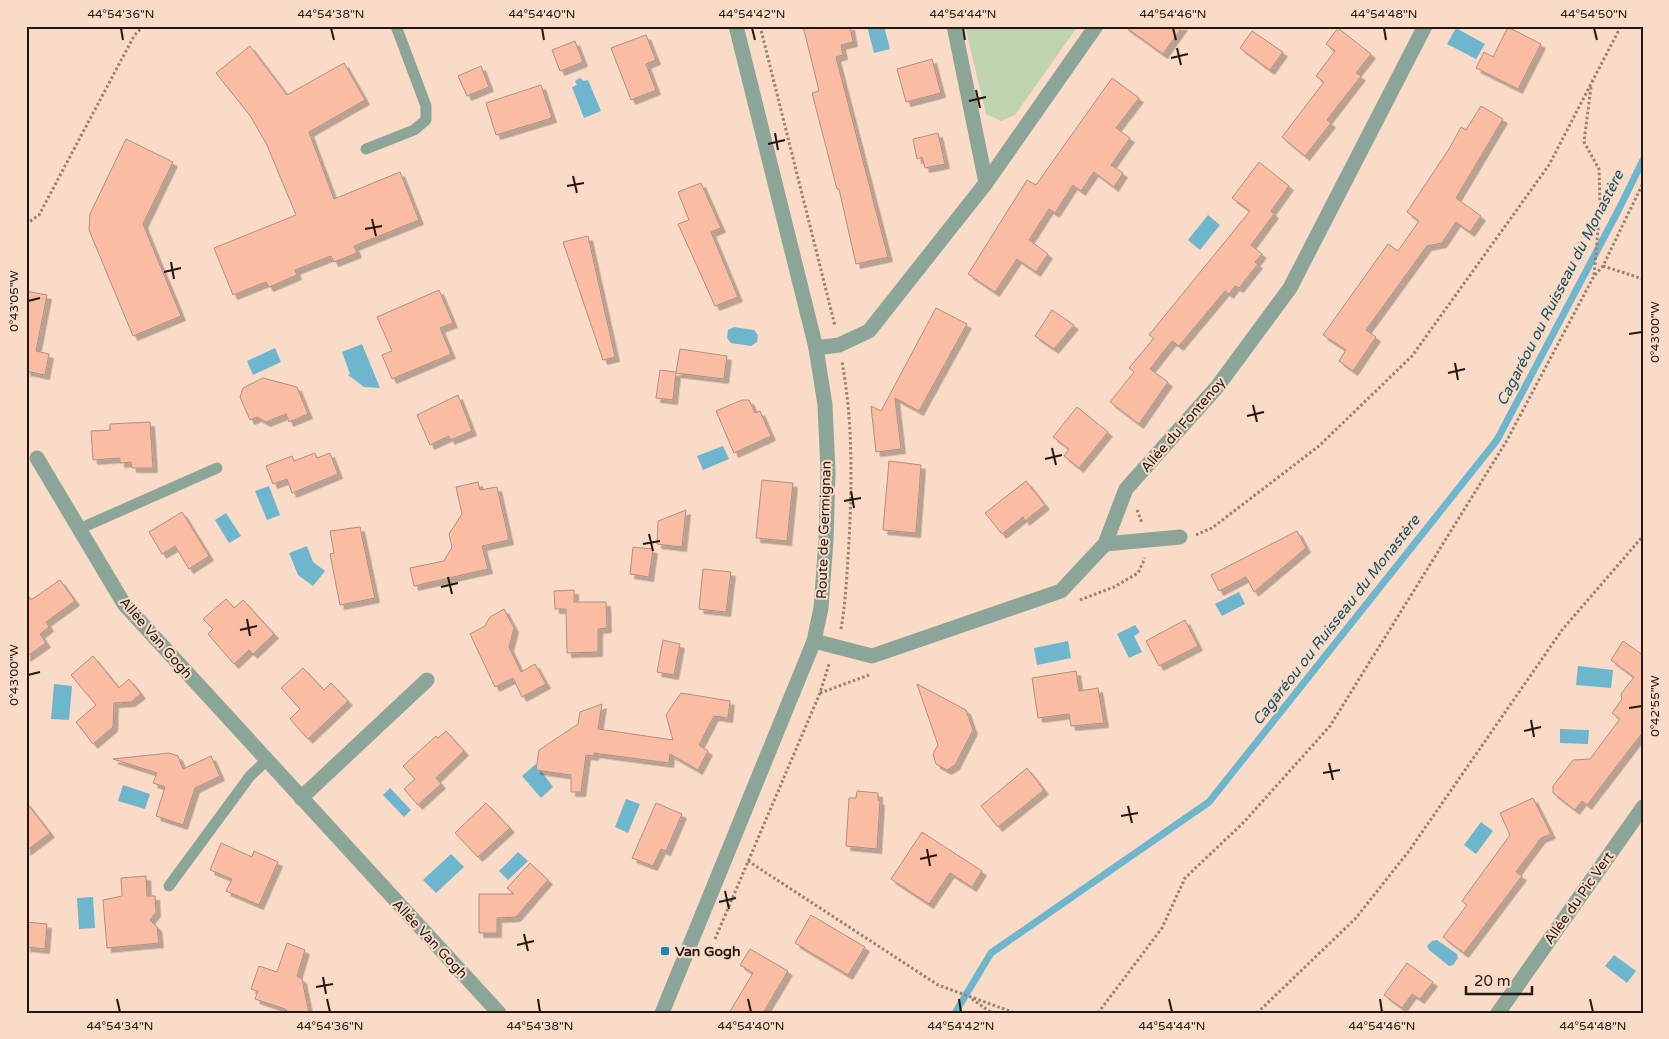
<svg xmlns="http://www.w3.org/2000/svg" width="1669" height="1039" viewBox="0 0 1669 1039" font-family="'Varela Round',sans-serif">
<defs>
<filter id="shadow"><feDropShadow dx="4.5" dy="4.5" stdDeviation="0" flood-color="#0004"/></filter>
</defs>
<rect width="100%" height="100%" fill="#fadbc7"/>
<path fill="#bfd3b0" d="M965,26H1078L1015,115L1001,121L986,114Z"/>
<g fill="#6db6cd">
<path d="M867,26H884L890,49L874,53Z"/>
<path d="M1456,28L1485,44L1476,59L1447,44Z"/>
<path d="M580,78L584,81L588,80L601,111L584,118L572,87L577,85L575,81Z"/>
<path d="M1208,215L1220,225L1200,250L1188,240Z"/>
<path d="M734,327L754,330L758,335L757,342L751,346L731,343L727,338L728,330Z"/>
<path d="M362,344L380,388L364,387L348,375L350,374L342,352Z"/>
<path d="M275,348L281,362L253,375L247,361Z"/>
<path d="M723,446L729,459L703,470L697,456Z"/>
<path d="M269,486L280,515L267,520L255,491Z"/>
<path d="M226,513L241,536L229,543L215,520Z"/>
<path d="M307,546L313,562L325,571L313,586L298,575L289,553Z"/>
<path d="M1239,592L1245,604L1222,616L1215,604Z"/>
<path d="M1135,625L1140,632L1134,636L1142,652L1129,658L1117,634Z"/>
<path d="M1068,641L1071,658L1037,665L1034,648Z"/>
<path d="M1578,666L1613,670L1611,688L1576,685Z"/>
<path d="M54,684L72,686L69,720L51,719Z"/>
<path d="M1560,729L1589,730L1588,744L1560,743Z"/>
<path d="M536,764L553,787L541,798L522,776Z"/>
<path d="M123,785L150,794L145,809L118,801Z"/>
<path d="M390,788L411,810L404,817L383,795Z"/>
<path d="M626,799L640,804L628,833L615,827Z"/>
<path d="M1481,822L1493,831L1476,854L1464,845Z"/>
<path d="M518,852L528,861L508,880L499,871Z"/>
<path d="M451,854L464,867L436,893L423,880Z"/>
<path d="M93,897L95,928L79,929L77,898Z"/>
<path d="M1437,940L1457,954L1458,958L1453,965L1449,966L1429,950L1427,946L1432,941Z"/>
<path d="M1614,955L1636,971L1627,983L1605,966Z"/>
</g>
<g fill="none" stroke-linecap="round" stroke-linejoin="round">
<path stroke="#6db6cd" stroke-width="7" d="M955,1013L991,953L1209,802L1497,440L1619,209L1643,160"/>
</g>
<g fill="#fabca2" stroke="#af8f81" filter="url(#shadow)">
<path d="M803,26H850L853,42L841,45L843,55L836,57L888,257L856,264L839,189H837L812,93L819,91Z"/>
<path d="M1124,26H1183L1163,54Z"/>
<path d="M1508,27L1541,44L1518,89L1476,68L1484,52L1493,57Z"/>
<path d="M1338,28L1371,54L1356,73L1361,76L1327,120L1331,123L1305,156L1282,137L1324,82L1316,76L1335,51L1326,44Z"/>
<path d="M1252,31L1283,52L1270,70L1240,48Z"/>
<path d="M646,35L656,60L646,64L656,90L631,100L611,48Z"/>
<path d="M575,41L583,62L560,71L552,50Z"/>
<path d="M250,46L287,95L344,63L365,100L309,132L334,199L400,172L419,220L354,246L357,253L334,262L331,256L295,270L297,275L269,287L266,282L233,295L214,248L296,215L267,145L251,117L216,73Z"/>
<path d="M932,59L941,93L906,102L897,69Z"/>
<path d="M481,66L489,87L467,96L458,76Z"/>
<path d="M1112,78L1139,98L1116,128L1130,138L1111,165L1123,173L1114,187L1094,172L1081,191L1073,185L1055,213L1049,209L1029,240L1048,254L1036,272L1017,259L995,292L968,274L1027,180L1036,185Z"/>
<path d="M541,85L552,118L496,135L486,103Z"/>
<path d="M1481,106L1503,119L1456,198L1481,216L1470,232L1456,222L1442,243L1427,246L1366,330L1376,337L1353,371L1339,361L1346,350L1323,335L1388,244L1398,251L1419,221L1407,212L1449,149L1461,127L1466,130Z"/>
<path d="M938,133L945,164L925,168L922,157L917,159L913,139Z"/>
<path d="M126,139L173,162L143,224L181,316L133,336L89,230L90,214Z"/>
<path d="M1259,162L1289,186L1271,211L1274,214L1251,245L1262,254L1255,262L1258,264L1239,288L1235,286L1229,294L1225,291L1179,346L1172,341L1150,369L1168,382L1139,424L1110,402L1134,372L1129,368L1154,338L1149,335L1250,211L1232,198Z"/>
<path d="M701,183L721,228L711,232L738,297L715,306L678,224L689,220L678,192Z"/>
<path d="M588,236L615,357L603,360L563,242Z"/>
<path d="M439,290L453,323L440,328L451,354L392,379L382,355L392,351L377,317Z"/>
<path d="M26,291L47,295L36,351L49,354L45,375L26,371Z"/>
<path d="M936,308L967,324L919,411L895,398L901,449L876,452L871,406L881,411Z"/>
<path d="M1052,310L1074,325L1054,349L1035,336Z"/>
<path d="M680,349L727,356L724,379L676,373L673,400L656,398L660,370L676,372Z"/>
<path d="M263,378L297,387L308,414L289,422L286,414L266,422L257,417L250,420L240,397L243,388Z"/>
<path d="M458,395L472,431L450,440L449,436L430,445L417,415Z"/>
<path d="M742,400H749L755,413L760,411L771,436L734,453L716,411Z"/>
<path d="M1077,407L1108,432L1079,468L1064,456L1069,449L1053,437Z"/>
<path d="M150,422L153,468H132L131,462L120,463V458L93,460L91,431L110,430V424Z"/>
<path d="M315,453L317,458L330,453L338,474L292,493L287,479L273,484L266,466L292,456L294,461Z"/>
<path d="M889,461L921,465L916,533L883,530Z"/>
<path d="M762,480L793,483L787,541L756,538Z"/>
<path d="M1026,481L1045,505L1025,521L1023,517L1002,534L985,513Z"/>
<path d="M478,482L480,490L497,487L509,540L482,546L488,569L414,586L410,568L444,561L452,547L449,534L462,514L456,487Z"/>
<path d="M686,510L682,547L657,544L658,521Z"/>
<path d="M182,512L209,556L189,569L175,546L162,554L149,532Z"/>
<path d="M360,527L375,598L340,605L330,554L334,553L330,531Z"/>
<path d="M1297,531L1306,548L1254,592L1246,577L1219,591L1211,575Z"/>
<path d="M633,547L653,549L649,577L630,574Z"/>
<path d="M703,569L731,572L726,612L699,609Z"/>
<path d="M60,580L75,601L46,622L49,627L40,634L46,643L26,657V593L31,600Z"/>
<path d="M574,590V602H606L607,628L598,629V652L567,653L566,609H555L554,591Z"/>
<path d="M226,599L234,608L243,600L274,634L253,654L249,650L234,664L208,634L213,629L203,619Z"/>
<path d="M504,609L514,628L509,647L521,672L535,664L546,684L522,697L513,678L495,687L470,634L485,626L490,617Z"/>
<path d="M1185,620L1198,646L1159,666L1146,641Z"/>
<path d="M663,640L680,644L674,675L657,672Z"/>
<path d="M1623,641L1643,655V732L1587,805L1582,801L1575,810L1553,793V786L1573,760L1590,759L1620,719L1612,713L1622,699L1621,694L1634,677L1611,660Z"/>
<path d="M93,656L119,688L129,679L141,694L131,702L114,703L113,727L93,744L76,722L96,705L71,675Z"/>
<path d="M303,668L324,690L331,683L348,701L308,739L290,719L300,709L281,688Z"/>
<path d="M1076,671L1079,691L1098,688L1104,723L1071,726L1069,714L1038,718L1032,678Z"/>
<path d="M917,684L966,710L973,730L955,765L947,770L936,764L933,754L938,745Z"/>
<path d="M681,693L730,701L728,718L714,716L699,745L708,751L698,770L670,754L669,763L594,753V756L586,755L581,792H571V775L536,770L539,750L578,724L580,712L602,704L598,729L673,740L666,715Z"/>
<path d="M446,731L464,751L436,778L441,784L418,805L404,789L415,779L403,766L436,736L438,738Z"/>
<path d="M169,753L178,756L183,769L211,756L220,776L195,788L183,825L156,816L165,787L153,783L157,773L113,759Z"/>
<path d="M1027,768L1044,790L998,827L981,806Z"/>
<path d="M857,791L878,793V800L880,801L877,849L846,846L849,798H856Z"/>
<path d="M1533,798L1551,834L1541,838L1530,853L1516,872L1522,876L1464,953L1443,937L1467,905L1462,901L1510,835L1500,813Z"/>
<path d="M26,802L50,833L26,851Z"/>
<path d="M486,803L510,828L478,857L455,833Z"/>
<path d="M656,803L682,814L666,851L661,849L653,866L632,858Z"/>
<path d="M922,832L982,871L972,887L950,873L929,904L891,879Z"/>
<path d="M221,843L252,857L254,851L278,862L259,905L226,891L232,879L210,870Z"/>
<path d="M530,863L548,880L516,917L497,918V933H479V894H514L507,888Z"/>
<path d="M146,876L147,896H155L156,912L150,920L157,927L159,943L107,948L103,900L122,896L121,878Z"/>
<path d="M811,915L865,947L848,975L795,943Z"/>
<path d="M26,922L47,924L45,949L26,947Z"/>
<path d="M287,943L305,950L297,976L302,979L309,1013H289L285,1009L255,999L258,991L251,989L259,966L277,972Z"/>
<path d="M750,949L788,971L763,1013H729L753,973L740,965Z"/>
<path d="M1407,963L1433,982L1420,999L1412,994L1402,1008L1384,995Z"/>
</g>
<g fill="none" stroke-linecap="round" stroke-linejoin="round">
<g stroke="#968172" stroke-width="3" stroke-dasharray="2.5 2.5" stroke-linecap="butt">
<path d="M760,26L835,326"/>
<path d="M1591,87L1584,142L1599,169L1600,206L1594,276"/>
<path d="M26,224L39,215L134,36L143,26"/>
<path d="M1603,266L1643,279"/>
<path d="M1137,510L1142,523"/>
<path d="M1196,535L1212,528L1319,446L1412,356L1549,165L1621,26"/>
<path d="M1080,600L1114,587L1138,573L1145,558"/>
<path d="M841,629C846,600 847,571 849,542C852,481 853,422 842,362"/>
<path d="M820,693L869,675"/>
<path d="M748,861L938,985L1015,1013"/>
<path d="M715,939L820,693L829,664"/>
<path d="M972,999L992,1013"/>
<path d="M1098,1013L1162,928L1185,878L1244,822L1330,726L1506,442L1594,276L1603,266L1643,183"/>
<path d="M1257,1013L1355,919L1409,851L1562,630L1643,536"/>
</g>
<g stroke="#8ba698" stroke-width="11">
<path d="M366,149L414,130L426,120V106L396,26"/>
<path d="M79,529L217,468"/>
<path d="M169,886L250,776L267,760"/>
</g>
<g stroke="#8ba698" stroke-width="15">
<path d="M954,26L986,183"/>
<path d="M816,348L839,345L869,331L986,183L1096,26"/>
<path d="M37,458L124,604L499,1013"/>
<path d="M1105,544L1180,537"/>
<path d="M814,641L872,656L1061,591L1105,544L1126,489L1217,387L1290,288L1425,26"/>
<path d="M301,798L427,680"/>
<path d="M1498,1013L1643,807"/>
</g>
<path stroke="#8ba698" stroke-width="15" d="M662,1013L814,641L821,608L826,540L828,472L825,405L816,348L736,26"/>
</g>
<path fill="none" stroke="#221810" stroke-width="2" d="M121,28L123,40M331,28L334,40M542,28L544,40M752,28L755,40M963,28L965,40M1173,28L1176,40M1384,28L1386,40M1594,28L1597,40M1177,48L1181,65M1171,58L1188,54M976,90L980,108M969,101L986,97M775,133L778,150M768,144L785,140M573,176L577,193M567,186L584,183M372,219L376,236M365,229L382,226M171,262L174,279M164,272L181,268M28,301L40,298M1629,334L1642,332M1455,363L1458,380M1448,373L1465,369M1253,405L1257,422M1247,416L1264,412M1052,448L1056,465M1045,459L1062,455M851,491L854,508M844,501L861,498M649,534L653,551M643,544L660,541M448,577L452,594M441,587L458,583M247,619L250,636M240,630L257,626M28,675L40,672M1629,708L1642,706M1531,720L1534,737M1524,731L1541,727M1329,763L1333,780M1323,773L1340,770M1128,806L1132,823M1121,816L1138,813M927,849L930,866M920,859L937,855M725,891L729,909M719,902L736,898M524,934L528,951M517,945L534,941M323,977L326,994M316,987L333,984M117,999L120,1012M327,999L330,1012M538,999L540,1012M748,999L751,1012M959,999L961,1012M1169,999L1172,1012M1380,999L1382,1012M1590,999L1593,1012"/>
<rect fill="#1c89b0" stroke="#fadbc7" stroke-width="2" x="660" y="946" width="10" height="10" rx="2.5"/>
<g text-anchor="middle" dominant-baseline="central" stroke-width="4" stroke-linejoin="round" paint-order="stroke">
<g font-size="14" fill="#221810" stroke="#fadbc7">
<text transform="translate(1183 425) rotate(-49)">Allée du Fontenoy</text>
<text transform="translate(824 530) rotate(-88)">Route de Germignan</text>
<text transform="translate(156 638) rotate(49)">Allée Van Gogh</text>
<text transform="translate(1579 898) rotate(-55)">Allée du Pic Vert</text>
<text transform="translate(430 939) rotate(47)">Allée Van Gogh</text>
</g>
<g font-size="14" font-weight="bold" fill="#221810" stroke="#fadbc7" text-anchor="start">
<text x="675" y="951">Van Gogh</text>
</g>
<g font-size="15" font-style="italic" fill="#145162" stroke="#fadbc7">
<text transform="translate(1560 288) rotate(-63)">Cagaréou ou Ruisseau du Monastère</text>
<text transform="translate(1336 620) rotate(-52)">Cagaréou ou Ruisseau du Monastère</text>
</g>
</g>
<rect width="1669" height="1039" fill="none" stroke="#fadbc7" stroke-width="55"/>
<path d="M1466 986v8h66v-8" fill="none" stroke="#221810" stroke-width="2.5"/>
<text x="1474" y="986" font-size="15" fill="#221810" stroke="#fadbc7" stroke-width="4" paint-order="stroke">20 m</text>
<rect x="28" y="28" width="1614" height="984" fill="none" stroke="#221810" stroke-width="2"/>
<g font-size="12" text-anchor="middle" fill="#221810">
<text x="121" y="18">44°54'36"N</text>
<text x="331" y="18">44°54'38"N</text>
<text x="542" y="18">44°54'40"N</text>
<text x="752" y="18">44°54'42"N</text>
<text x="963" y="18">44°54'44"N</text>
<text x="1173" y="18">44°54'46"N</text>
<text x="1384" y="18">44°54'48"N</text>
<text x="1594" y="18">44°54'50"N</text>
<text transform="translate(14 301) rotate(-90)" y="4">0°43'05"W</text>
<text transform="translate(1655 332) rotate(-90)" y="4">0°43'00"W</text>
<text transform="translate(14 675) rotate(-90)" y="4">0°43'00"W</text>
<text transform="translate(1655 706) rotate(-90)" y="4">0°42'55"W</text>
<text x="120" y="1030">44°54'34"N</text>
<text x="330" y="1030">44°54'36"N</text>
<text x="540" y="1030">44°54'38"N</text>
<text x="751" y="1030">44°54'40"N</text>
<text x="961" y="1030">44°54'42"N</text>
<text x="1172" y="1030">44°54'44"N</text>
<text x="1382" y="1030">44°54'46"N</text>
<text x="1593" y="1030">44°54'48"N</text>
</g>
</svg>
